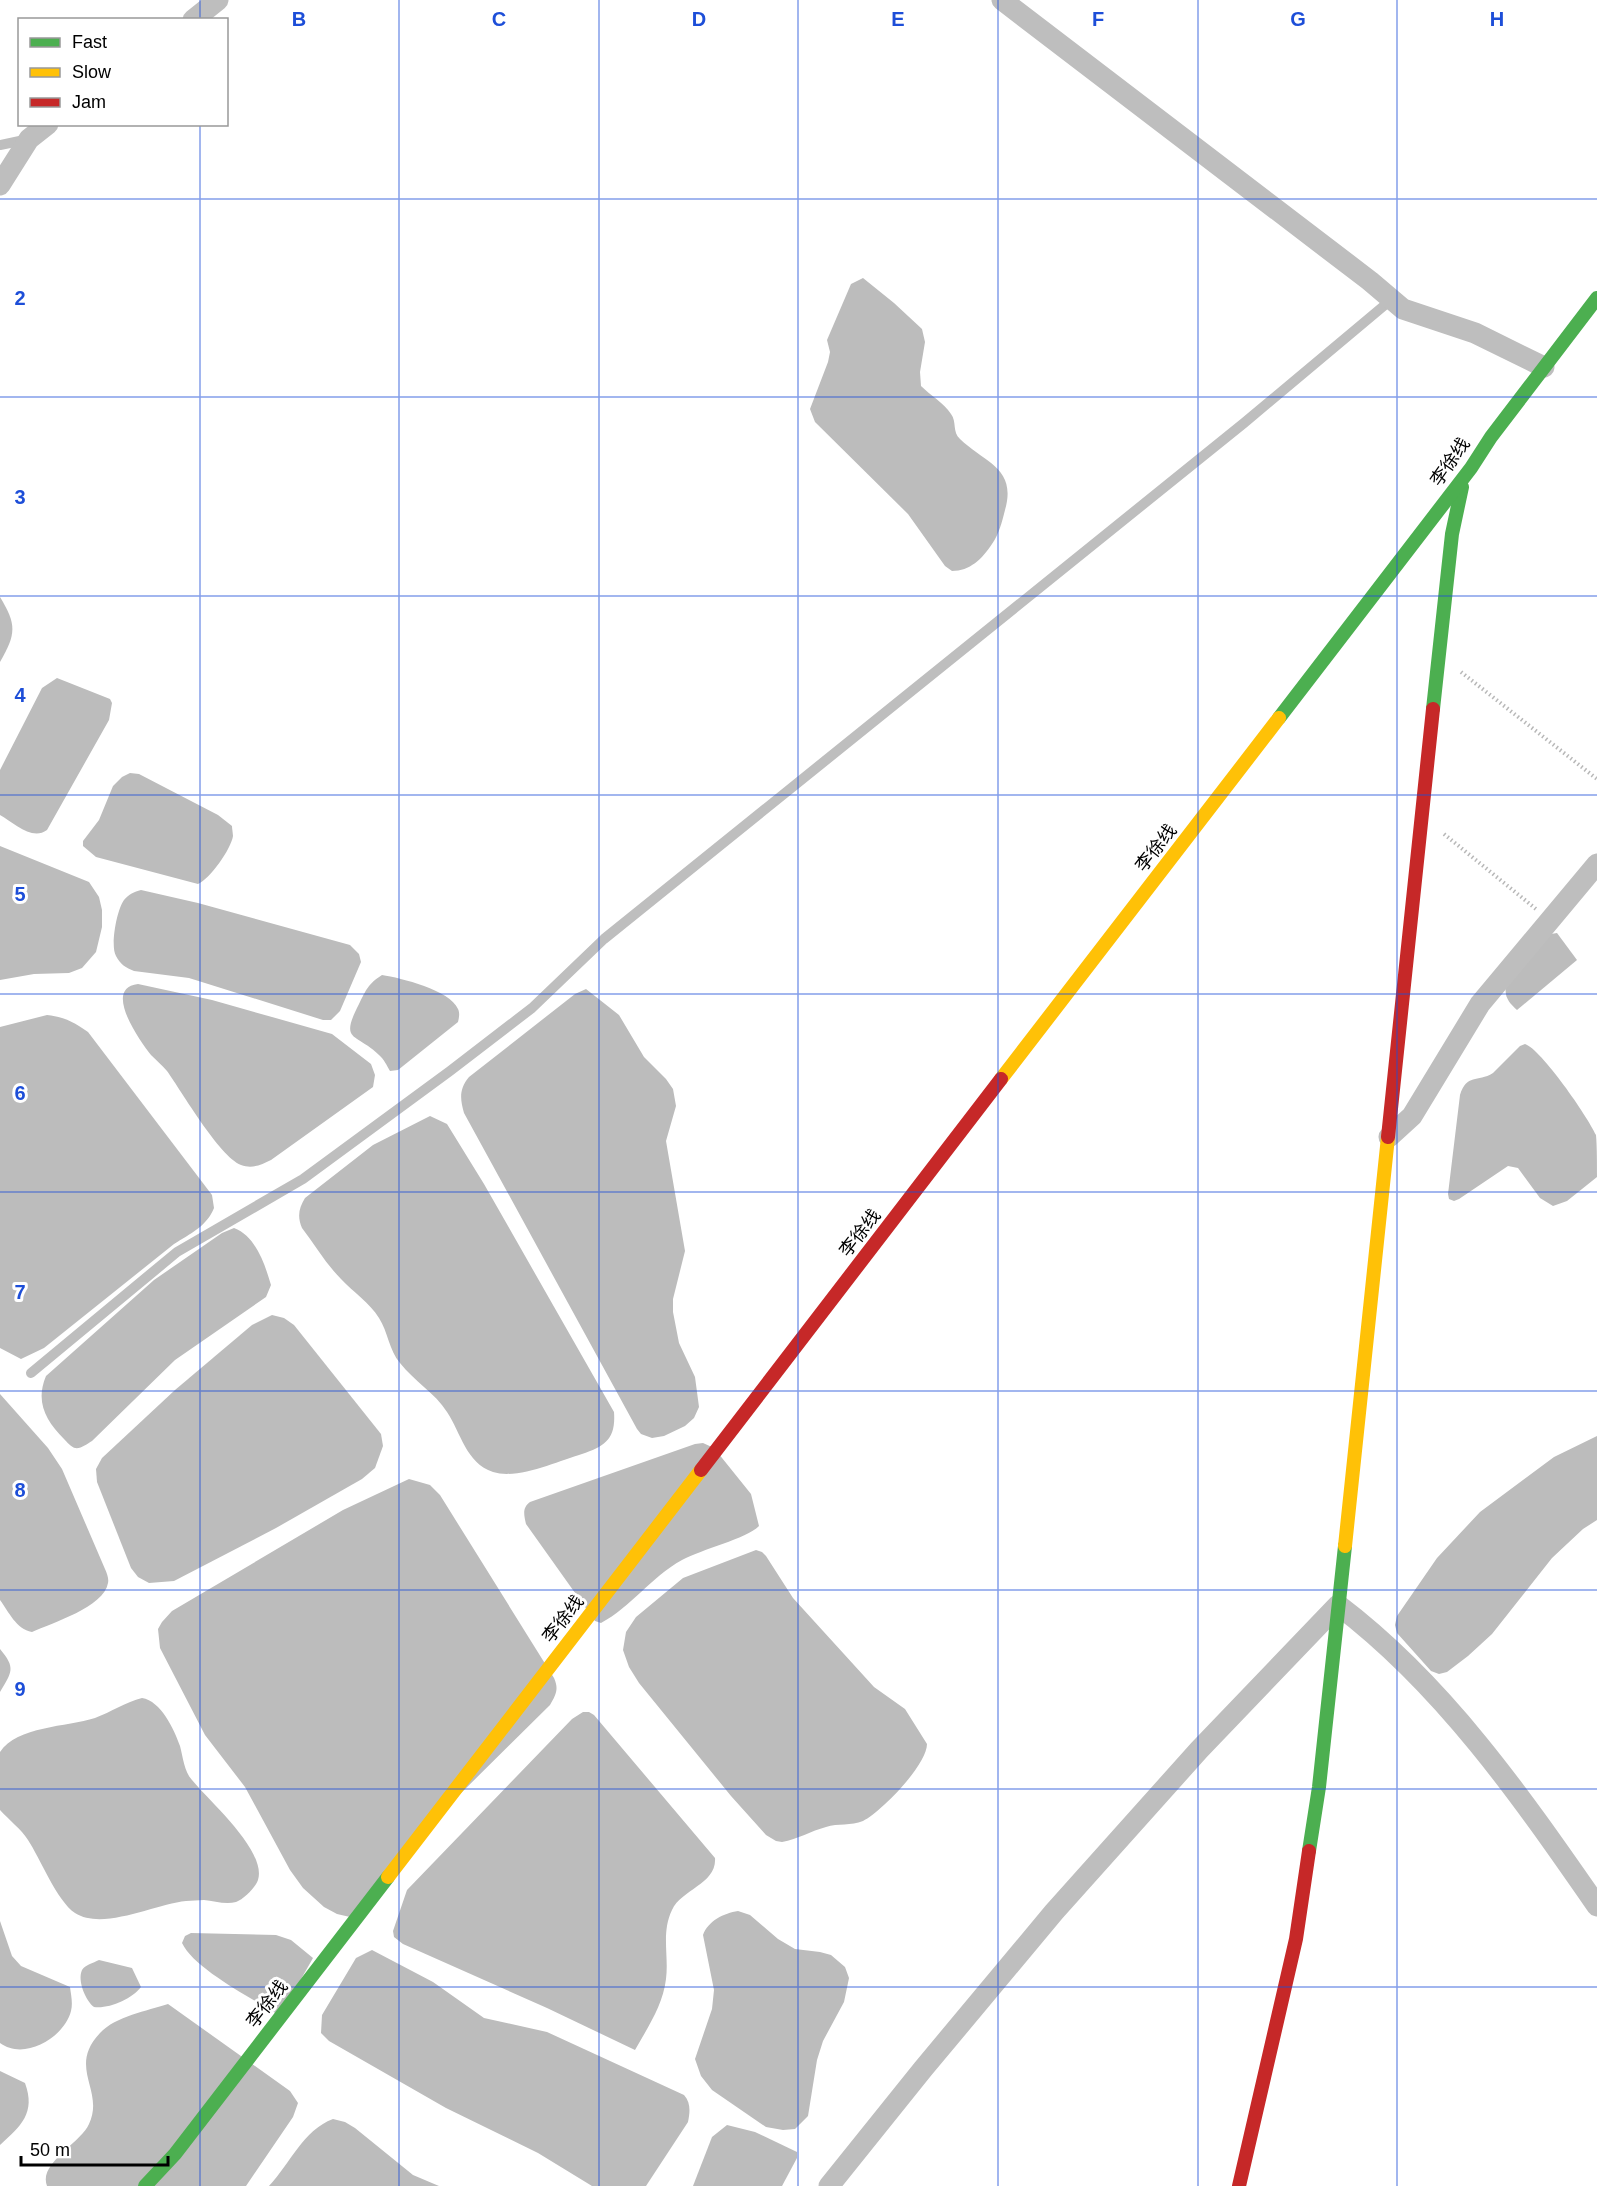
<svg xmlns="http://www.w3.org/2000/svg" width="1597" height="2186" viewBox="0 0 1597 2186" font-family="Arial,'Noto Sans SC',sans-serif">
<rect width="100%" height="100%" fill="#fff"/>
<g fill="#bcbcbc">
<path d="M863,278L894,303L922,329L925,342L920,372L921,386C930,395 944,403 951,414C957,422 952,432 960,439C985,463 1017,468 1005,510C1002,522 999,534 992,544C982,559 970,571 952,571L945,566L908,514L815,422L810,409L828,362L830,352L827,340L851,284Z"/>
<path d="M0,597C17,625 16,634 0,662Z"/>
<path d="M57,678L110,699L112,703L109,720L47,830C32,841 14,823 0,815V770L42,688Z"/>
<path d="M130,773L139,774L218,815L232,826C232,828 233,834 233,836C231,849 210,879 198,884L96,857L83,846V841L99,820L113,786L122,777Z"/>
<path d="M0,846L89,882L99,897L102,910V927L96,952L82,968L69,973L34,974L0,980Z"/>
<path d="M141,890L198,903L350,945L359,954L361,962L340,1011L331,1020H323L189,978L134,971C126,968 120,964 116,956C110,946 117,909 124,900C129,894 134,892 141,890Z"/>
<path d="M1557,933L1577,960L1517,1010C1510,1004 1504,997 1506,987L1551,934Z"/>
<path d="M382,975C401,978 450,990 458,1009C460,1013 459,1018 458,1022L398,1070L390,1071C387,1066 384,1059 379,1055C356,1032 339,1043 359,1004C366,990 368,984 382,975Z"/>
<path d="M138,984L212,1000L332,1034L371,1064L375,1075L373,1087L271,1160C261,1165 252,1169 241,1165C219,1156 182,1092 167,1071C162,1065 156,1060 151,1055C140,1041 102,988 138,984Z"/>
<path d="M586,989L619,1015L644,1057L666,1079L673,1089L676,1106L666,1141L685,1251L673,1299V1312L679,1343L695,1377L699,1407L694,1418L685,1426L664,1436L652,1438L641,1434L637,1429L464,1113C460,1099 459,1089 469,1077L575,994Z"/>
<path d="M47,1015C64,1017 74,1022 88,1032L212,1195L214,1208C207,1226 190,1234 174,1244L44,1348L21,1359L0,1348V1027Z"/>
<path d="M1525,1044C1541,1049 1588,1117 1596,1135C1597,1146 1597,1165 1597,1177L1567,1201L1553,1206L1540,1198L1518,1168L1508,1166L1459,1199L1454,1201L1449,1199L1448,1194L1460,1095C1467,1073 1477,1083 1493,1073L1520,1046Z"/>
<path d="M430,1116L447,1124L484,1184L614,1412C616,1439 605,1446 582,1454C558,1461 518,1480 493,1472C466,1463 461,1433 447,1412C435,1393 414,1381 400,1363C389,1350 388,1332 379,1318C370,1303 353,1292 341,1279C326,1264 315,1245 302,1228C297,1216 299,1208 305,1198L373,1145Z"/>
<path d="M234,1228C256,1236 265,1265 271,1285L266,1297L175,1360L92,1441C87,1444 81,1449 75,1448C71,1447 67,1442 64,1439C46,1421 35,1402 46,1376L154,1280L222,1233Z"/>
<path d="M272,1315L284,1318L294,1325L381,1434L383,1446L375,1468L362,1479L276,1528L174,1581L149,1583L138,1577L131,1568L97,1482L96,1469L102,1458L175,1390L252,1325Z"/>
<path d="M0,1394L48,1448L62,1469L105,1569C107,1573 109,1579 108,1583C104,1607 52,1623 32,1632C16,1629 9,1612 0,1600Z"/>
<path d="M1597,1436V1520L1583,1529L1552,1558L1492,1634L1468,1656L1447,1672L1439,1674L1431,1671L1397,1633L1395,1625L1397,1616L1437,1558L1480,1512L1554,1457Z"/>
<path d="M703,1443L714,1448L751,1494L759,1526C746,1539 702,1549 682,1560C651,1577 631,1607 601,1623L595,1621L526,1524C524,1515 522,1508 530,1502L695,1444Z"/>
<path d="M409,1479L430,1485L440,1495L554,1678C559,1689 556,1695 550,1705L455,1799L350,1917L337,1914L324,1907L303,1888L290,1870L245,1787L205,1735L160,1648L158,1629L162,1622L172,1611L343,1510Z"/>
<path d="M756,1550L762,1552L766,1556L793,1598L874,1687L905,1709L927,1744C927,1765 881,1812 863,1821C851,1826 838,1823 826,1827C811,1831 798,1839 782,1842L776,1841L766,1835L731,1796L639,1683L629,1667L623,1650L626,1632L636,1617L683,1578Z"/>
<path d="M0,1649C16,1668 12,1672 0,1692Z"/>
<path d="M142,1698C161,1701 174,1729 180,1746C183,1757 184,1771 192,1780C209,1801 267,1851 258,1880C255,1888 244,1899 236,1902C226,1905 214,1901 204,1900C198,1900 192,1901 186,1901C155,1904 103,1931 75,1913C57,1901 40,1858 28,1840C21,1829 9,1820 0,1810V1752C17,1726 67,1727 95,1718C111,1712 126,1702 142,1698Z"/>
<path d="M583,1712H589L594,1715L715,1858C717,1884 682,1889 672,1910C661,1933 669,1955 666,1979C663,2005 648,2027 635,2050L547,2008L403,1944L394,1937L393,1931L407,1890L572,1719Z"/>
<path d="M738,1911L750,1915L778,1939L795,1949L820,1952L831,1955L845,1967L849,1978L844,2002L823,2041L817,2060L808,2116L795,2129L783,2130L766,2127L712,2090L701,2076L695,2059L712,2009L714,1990L703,1935C708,1921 724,1913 738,1911Z"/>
<path d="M0,1921L12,1956L21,1966L70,1987C71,1995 73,2003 71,2011C64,2038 24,2061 0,2043Z"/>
<path d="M191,1933L276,1935L291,1940L313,1958L280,2016C254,1999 195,1970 182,1943L185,1936Z"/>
<path d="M372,1950L433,1982L484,2018L547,2032L684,2095C691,2103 690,2112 688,2122L646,2186H592L538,2153L446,2108L329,2041L321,2033L322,2015L356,1958Z"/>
<path d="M99,1960L132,1968L141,1987C132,1999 109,2009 94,2007C86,2001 77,1981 82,1970C85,1965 93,1963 99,1960Z"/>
<path d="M168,2004L290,2091L298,2103L293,2117L246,2186H47C38,2163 81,2143 89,2124C105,2090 67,2068 100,2033C116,2016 147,2011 168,2004Z"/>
<path d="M0,2071L25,2083C36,2113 21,2126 0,2145Z"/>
<path d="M333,2119L345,2122L355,2128L413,2175L439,2186H269C290,2164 303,2130 333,2119Z"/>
<path d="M727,2125L755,2132L797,2152V2158L782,2186H693L712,2137Z"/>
</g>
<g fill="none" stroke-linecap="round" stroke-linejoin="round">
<g stroke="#b8b8b8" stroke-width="4" stroke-dasharray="1.5 3" stroke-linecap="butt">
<path d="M1461,672L1597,779"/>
<path d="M1444,834L1536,909"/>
</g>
<g stroke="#bebebe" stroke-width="10">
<path d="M0,145L29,139"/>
<path d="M31,1373L177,1252L303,1179L450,1071L532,1008L604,939L1244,423L1392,299"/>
</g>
<g stroke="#bebebe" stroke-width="21">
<path d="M1002,0L1370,281L1403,309L1475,333L1544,367"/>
<path d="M193,20L218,0"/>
<path d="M0,185L29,139L48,124"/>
<path d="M1389,1137L1412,1116L1480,1004L1597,864"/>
<path d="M829,2186L923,2069L1054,1912L1199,1750L1338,1605C1444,1685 1522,1798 1597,1906"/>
</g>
<g stroke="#4caf50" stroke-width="14">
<path d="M1433,709L1452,534L1462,487"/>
<path d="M1279,718L1471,468L1491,437L1597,298"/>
<path d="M1309,1851L1319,1787L1345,1546"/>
<path d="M145,2186L175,2154L388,1877"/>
</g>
<g stroke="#ffc107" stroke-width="14">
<path d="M1001,1079L1279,718"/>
<path d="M1345,1546L1388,1137"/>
<path d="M388,1877L701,1470"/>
</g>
<g stroke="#c62828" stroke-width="14">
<path d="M1388,1137L1433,709"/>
<path d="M701,1470L1001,1079"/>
<path d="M1239,2186L1296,1939L1309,1851"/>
</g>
</g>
<path fill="none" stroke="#1d4ed8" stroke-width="1.5" stroke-opacity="0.55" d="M200,0V20M399,0V2186M599,0V2186M798,0V2186M998,0V2186M1198,0V2186M1397,0V2186M200,124V2186M0,199H1597M0,397H1597M0,596H1597M0,795H1597M0,994H1597M0,1192H1597M0,1391H1597M0,1590H1597M0,1789H1597M0,1987H1597"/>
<g text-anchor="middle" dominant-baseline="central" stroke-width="6" stroke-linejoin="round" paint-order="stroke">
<g font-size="18" fill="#000" stroke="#fff">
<text transform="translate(1450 462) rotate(-55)">李徐线</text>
<text transform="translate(1156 848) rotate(-52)">李徐线</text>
<text transform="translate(860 1233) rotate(-52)">李徐线</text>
<text transform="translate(563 1619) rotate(-52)">李徐线</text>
<text transform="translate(267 2004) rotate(-52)">李徐线</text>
</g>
</g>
<g font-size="20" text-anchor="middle" font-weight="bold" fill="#1d4ed8" stroke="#fff" stroke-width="6" stroke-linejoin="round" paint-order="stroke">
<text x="299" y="26">B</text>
<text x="499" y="26">C</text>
<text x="699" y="26">D</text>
<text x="898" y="26">E</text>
<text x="1098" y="26">F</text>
<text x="1298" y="26">G</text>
<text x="1497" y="26">H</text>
<text x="20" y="305">2</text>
<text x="20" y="504">3</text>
<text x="20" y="702">4</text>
<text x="20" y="901">5</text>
<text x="20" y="1100">6</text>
<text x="20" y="1299">7</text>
<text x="20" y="1497">8</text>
<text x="20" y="1696">9</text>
</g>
<rect x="18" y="18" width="210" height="108" fill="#ffffff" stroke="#999999" stroke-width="1.5"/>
<rect x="30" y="38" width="30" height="9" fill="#4caf50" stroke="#999999" stroke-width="1.5"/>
<text x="72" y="48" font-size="18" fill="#000000">Fast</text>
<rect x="30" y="68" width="30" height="9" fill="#ffc107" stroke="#999999" stroke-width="1.5"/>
<text x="72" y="78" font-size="18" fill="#000000">Slow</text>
<rect x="30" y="98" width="30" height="9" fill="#c62828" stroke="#999999" stroke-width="1.5"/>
<text x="72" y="108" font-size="18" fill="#000000">Jam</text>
<path d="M21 2156v9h147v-9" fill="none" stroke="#000000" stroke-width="3"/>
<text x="30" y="2156" font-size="18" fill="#000000" stroke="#ffffff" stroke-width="4.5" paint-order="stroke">50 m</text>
</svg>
